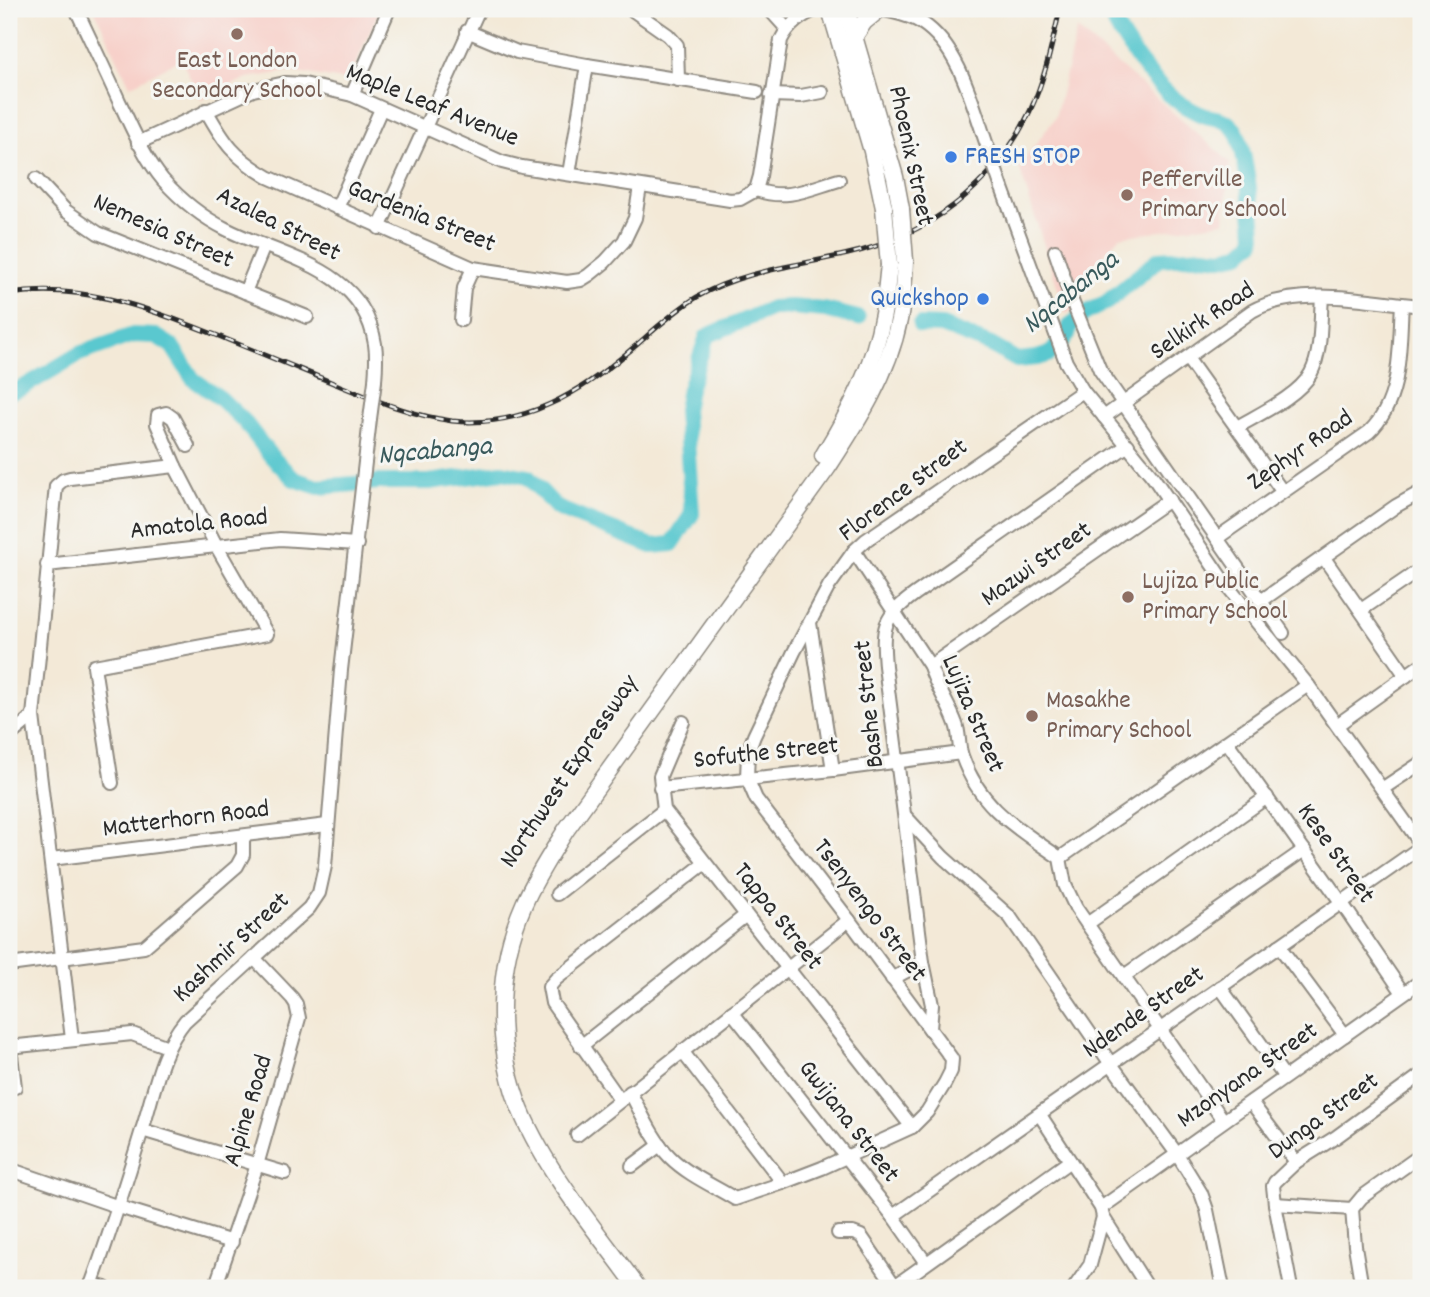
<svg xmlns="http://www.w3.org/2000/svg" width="1430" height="1297" viewBox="0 0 1430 1297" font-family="Dekko,sans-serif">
<rect width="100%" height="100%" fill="#f6f6f2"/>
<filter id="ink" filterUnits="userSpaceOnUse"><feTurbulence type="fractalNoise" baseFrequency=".0143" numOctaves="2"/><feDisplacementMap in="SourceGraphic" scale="14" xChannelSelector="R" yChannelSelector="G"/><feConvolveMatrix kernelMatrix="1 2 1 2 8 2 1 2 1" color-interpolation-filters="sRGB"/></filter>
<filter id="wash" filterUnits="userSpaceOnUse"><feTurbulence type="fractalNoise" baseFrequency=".00686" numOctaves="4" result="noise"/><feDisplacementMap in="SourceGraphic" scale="28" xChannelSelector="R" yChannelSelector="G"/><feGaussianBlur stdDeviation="1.57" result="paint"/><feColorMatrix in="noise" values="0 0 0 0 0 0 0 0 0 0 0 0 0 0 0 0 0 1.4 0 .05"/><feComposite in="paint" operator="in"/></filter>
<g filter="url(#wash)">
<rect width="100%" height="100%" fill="#f3e9d7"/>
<g fill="#f7d0c9">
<path d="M94,9H380L348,81L293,71L247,78L201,99L181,59L130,86Z"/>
<path d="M1077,29L1230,162L1224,222L1119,237L1072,291L1075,308L1066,314L1019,167L1055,118Z"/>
</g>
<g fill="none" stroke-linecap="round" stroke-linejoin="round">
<g stroke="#5ac8cf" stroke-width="16">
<path d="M920,325L942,326L991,345L1017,360L1037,358L1050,354L1068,335L1070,326L1084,314L1107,302L1159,259L1204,256L1221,258L1240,254L1254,241C1254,221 1245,144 1235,130C1224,116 1217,120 1203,115C1196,113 1189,108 1183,105C1155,87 1121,40 1108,9"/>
<path d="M9,392L22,388L79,354L133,335L156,336L172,346L193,379L220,398L244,421L270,455L294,479L318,487L378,482H429L502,472L528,477L557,508L652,546L672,544L692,514L685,410L689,389L707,336L772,308L791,307L825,310L858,318"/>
</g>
</g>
</g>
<g filter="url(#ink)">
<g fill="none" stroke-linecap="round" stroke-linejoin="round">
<defs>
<g id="minor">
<path d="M76,9C90,39 105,70 119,101C132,128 144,157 163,180C181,200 202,217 226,229C283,258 363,267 375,344C377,356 376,369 375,381"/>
<path d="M631,9L668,35L677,45L678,80"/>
<path d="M769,9L787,29"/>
<path d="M881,9C895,13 910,15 922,23C961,48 974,110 989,151"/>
<path d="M467,31L517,52L587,65L757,92"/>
<path d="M352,95L389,9"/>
<path d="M771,95L801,96L822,92"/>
<path d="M206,110C225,144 234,157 268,177L473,268L567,282L581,280L589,275L605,262L624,241L635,218L640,187"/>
<path d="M138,143L253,90L285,83L304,84L352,95L502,162L522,167L730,200L740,199L756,190C788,201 808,189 839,180"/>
<path d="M569,174L587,65"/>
<path d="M36,179L66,211L98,233L245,292L264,246"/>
<path d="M1002,188L1066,362L1083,391L1153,477L1224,582L1308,685L1421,844"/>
<path d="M756,190L760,176L781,40C789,24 801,15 818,9"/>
<path d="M337,208L381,109"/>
<path d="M379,228L479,9"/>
<path d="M1055,251L1072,301L1100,370L1283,633"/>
<path d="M245,292L307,317"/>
<path d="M461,320L464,288L473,268"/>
<path d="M1187,358L1282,491"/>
<path d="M1104,417L1252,311C1298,285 1370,301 1421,306"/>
<path d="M1237,427C1259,414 1299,396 1311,373C1322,352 1320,321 1322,297"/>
<path d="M1217,538L1369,432C1403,400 1399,346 1402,304"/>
<path d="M854,551L930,666C936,687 949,704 956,724C960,734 958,746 962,756C980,808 1017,828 1060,858L1065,885L1076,908L1223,1120"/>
<path d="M1324,558L1406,676"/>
<path d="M47,565L280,539L357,544"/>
<path d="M1261,601L1396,506L1421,492"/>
<path d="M1361,610L1421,569"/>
<path d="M810,623L833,770"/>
<path d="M930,666L1169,500"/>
<path d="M33,716L72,1039"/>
<path d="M683,722L660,776L664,810L912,1127"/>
<path d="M1337,725L1421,665"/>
<path d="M9,736L33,716L56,486L63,480L70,478L175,466"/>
<path d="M1227,742L1341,902L1403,993"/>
<path d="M112,783L94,666L267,634L217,547L175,466L157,424L158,415L166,413L173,418L188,446"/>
<path d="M660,788L833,770L961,753"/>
<path d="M1382,789L1421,763"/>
<path d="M906,817L943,857L1010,917L1111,1064L1177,1154L1201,1193L1207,1210L1223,1288"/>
<path d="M1060,858L1308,685"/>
<path d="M51,859L327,825"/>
<path d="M557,894L664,810"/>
<path d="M1087,924L1267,797"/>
<path d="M1279,946L1345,1035"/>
<path d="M923,962L932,1005L930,1029"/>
<path d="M9,965L144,947L237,866L243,855V837"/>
<path d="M1124,976L1304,850"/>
<path d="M892,979L923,962L885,666C882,627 882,618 915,594L1128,445"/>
<path d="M1220,987L1284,1076"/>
<path d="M732,1012L893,1216L926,1263"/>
<path d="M581,1046L746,915"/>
<path d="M9,1047L132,1034L168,1047"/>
<path d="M10,1047L15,1087"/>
<path d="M682,1051L783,1183"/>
<path d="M630,1092C642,1114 653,1140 670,1157C688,1175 714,1186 735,1199L783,1183L822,1168L912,1127L927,1112L945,1083L951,1071L952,1059L849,920L756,799L747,778L748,752L754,736L794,652L829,586L854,551L866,540L1083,391"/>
<path d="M620,1100L552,1003L549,987L556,979L705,863"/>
<path d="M1251,1102L1296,1162"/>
<path d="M1040,1115L1101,1208L1103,1217L1148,1288"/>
<path d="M142,1130L285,1173"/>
<path d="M577,1135L849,920"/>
<path d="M632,1166L660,1145"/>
<path d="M9,1169L119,1207L232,1242"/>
<path d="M1275,1204L1352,1209"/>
<path d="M1101,1208L1421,981"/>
<path d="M893,1216L1421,847"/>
<path d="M838,1233H853L861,1236L895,1286"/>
<path d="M91,1284L105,1288"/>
<path d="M90,1288C109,1236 126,1183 142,1130C154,1094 160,1051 185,1021L309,908L319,893L325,866L341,670L370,419"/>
<path d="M215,1288L257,1165L299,1018L296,1004L292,998L254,958"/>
<path d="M892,1288L1070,1161"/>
<path d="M1074,1288L1090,1265L1103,1217"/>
<path d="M1291,1288L1275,1204L1273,1186L1275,1182L1296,1162L1336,1137L1421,1075"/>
<path d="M1362,1288L1355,1246L1352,1209L1362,1197L1421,1155"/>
</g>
<g id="major">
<path d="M830,9L872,151L884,208"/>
<path d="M846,9L895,177L901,209"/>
<path d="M854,37L864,22L880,9"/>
<path d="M823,456C850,412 874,366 883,314C886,298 887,281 889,265"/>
<path d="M638,1288C597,1231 542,1168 517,1101C495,1038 497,965 524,904C535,878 551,854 566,830L828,467C858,421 888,375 899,320C903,301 904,280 905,261"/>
</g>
</defs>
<use href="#minor" stroke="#8f8a81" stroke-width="16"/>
<use href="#major" stroke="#8f8a81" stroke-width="19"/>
<use href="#minor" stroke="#fff" stroke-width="12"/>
<use href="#major" stroke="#fff" stroke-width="16"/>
<defs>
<path id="rail" d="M9,294C83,282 148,309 216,335C257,352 298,368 338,385C375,400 413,416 452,421C524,428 581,393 633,348C654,330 674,311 697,297C744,270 797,266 848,254C927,236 995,186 1030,111C1045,79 1052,44 1060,9"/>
</defs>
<use href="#rail" stroke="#2b2b2b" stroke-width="5"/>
<use href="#rail" stroke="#f6f6f2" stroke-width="2.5" stroke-dasharray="8" stroke-linecap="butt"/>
<defs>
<g id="minor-bridge">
<path d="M989,151L1002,188"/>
<path d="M370,419L375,381"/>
</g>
<g id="major-bridge">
<path d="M884,208L889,265"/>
<path d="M901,209L905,261"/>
</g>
</defs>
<use href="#minor-bridge" stroke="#8f8a81" stroke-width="16" stroke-linecap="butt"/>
<use href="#major-bridge" stroke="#8f8a81" stroke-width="19" stroke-linecap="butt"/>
<use href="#minor-bridge" stroke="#fff" stroke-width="12"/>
<use href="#major-bridge" stroke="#fff" stroke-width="16"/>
</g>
</g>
<g fill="#8d6e63" stroke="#f6f6f2" stroke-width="2.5">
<circle cx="237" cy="34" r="7"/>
<circle cx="1127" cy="195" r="7"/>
<circle cx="1128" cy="597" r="7"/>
<circle cx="1032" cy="716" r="7"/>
</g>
<g fill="#3f7fe0" stroke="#f6f6f2" stroke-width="2.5">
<circle cx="951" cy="157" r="7"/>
<circle cx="983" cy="299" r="7"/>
</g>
<g text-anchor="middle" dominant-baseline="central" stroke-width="6" stroke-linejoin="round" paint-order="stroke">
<g font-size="26" fill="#785e54" stroke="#f6f6f2" text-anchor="start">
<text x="237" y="61" text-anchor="middle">East London<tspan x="237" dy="30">Secondary School</tspan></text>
<text x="1141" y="180">Pefferville<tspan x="1141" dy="30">Primary School</tspan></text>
<text x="1142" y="582">Lujiza Public<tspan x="1142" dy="30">Primary School</tspan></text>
<text x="1046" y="701">Masakhe<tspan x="1046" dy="30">Primary School</tspan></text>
</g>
<g font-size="26" fill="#2b2b2b" stroke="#f6f6f2">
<text transform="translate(432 106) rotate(22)">Maple Leaf Avenue</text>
<text transform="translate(910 156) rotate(78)">Phoenix Street</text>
<text transform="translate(421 217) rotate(22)">Gardenia Street</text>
<text transform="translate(278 225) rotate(27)">Azalea Street</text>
<text transform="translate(163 232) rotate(24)">Nemesia Street</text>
<text transform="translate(1203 322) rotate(-34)">Selkirk Road</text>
<text transform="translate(1301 451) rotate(-35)">Zephyr Road</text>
<text transform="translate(904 491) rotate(-37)">Florence Street</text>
<text transform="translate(199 525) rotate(-6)">Amatola Road</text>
<text transform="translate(1037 565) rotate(-35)">Mazwi Street</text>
<text transform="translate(870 704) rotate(-96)">Bashe Street</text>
<text transform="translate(972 714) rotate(67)">Lujiza Street</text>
<text transform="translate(766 754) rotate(-6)">Sofuthe Street</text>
<text transform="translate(570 772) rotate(-56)">Northwest Expressway</text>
<text transform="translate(186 820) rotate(-7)">Matterhorn Road</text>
<text transform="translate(1335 854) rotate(55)">Kese Street</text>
<text transform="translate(869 911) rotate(53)">Tsenyengo Street</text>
<text transform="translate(777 917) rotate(52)">Tappa Street</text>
<text transform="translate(232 948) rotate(-43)">Kashmir Street</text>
<text transform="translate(1144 1013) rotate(-35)">Ndende Street</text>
<text transform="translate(1248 1076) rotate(-35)">Mzonyana Street</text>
<text transform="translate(249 1111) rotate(-73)">Alpine Road</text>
<text transform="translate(1324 1117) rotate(-36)">Dunga Street</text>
<text transform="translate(848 1122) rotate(52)">Gwijana Street</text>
</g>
<g font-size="26" fill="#366cbe" stroke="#f6f6f2" text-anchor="start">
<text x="965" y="157">FRESH STOP</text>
<text x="969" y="299" text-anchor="end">Quickshop</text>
</g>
<g font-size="28" font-style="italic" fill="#395a5c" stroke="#f6f6f2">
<text transform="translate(1072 294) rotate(-39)">Nqcabanga</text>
<text transform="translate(435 453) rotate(-5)">Nqcabanga</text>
</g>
</g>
<rect width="1430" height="1297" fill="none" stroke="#f6f6f2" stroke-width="35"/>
</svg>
